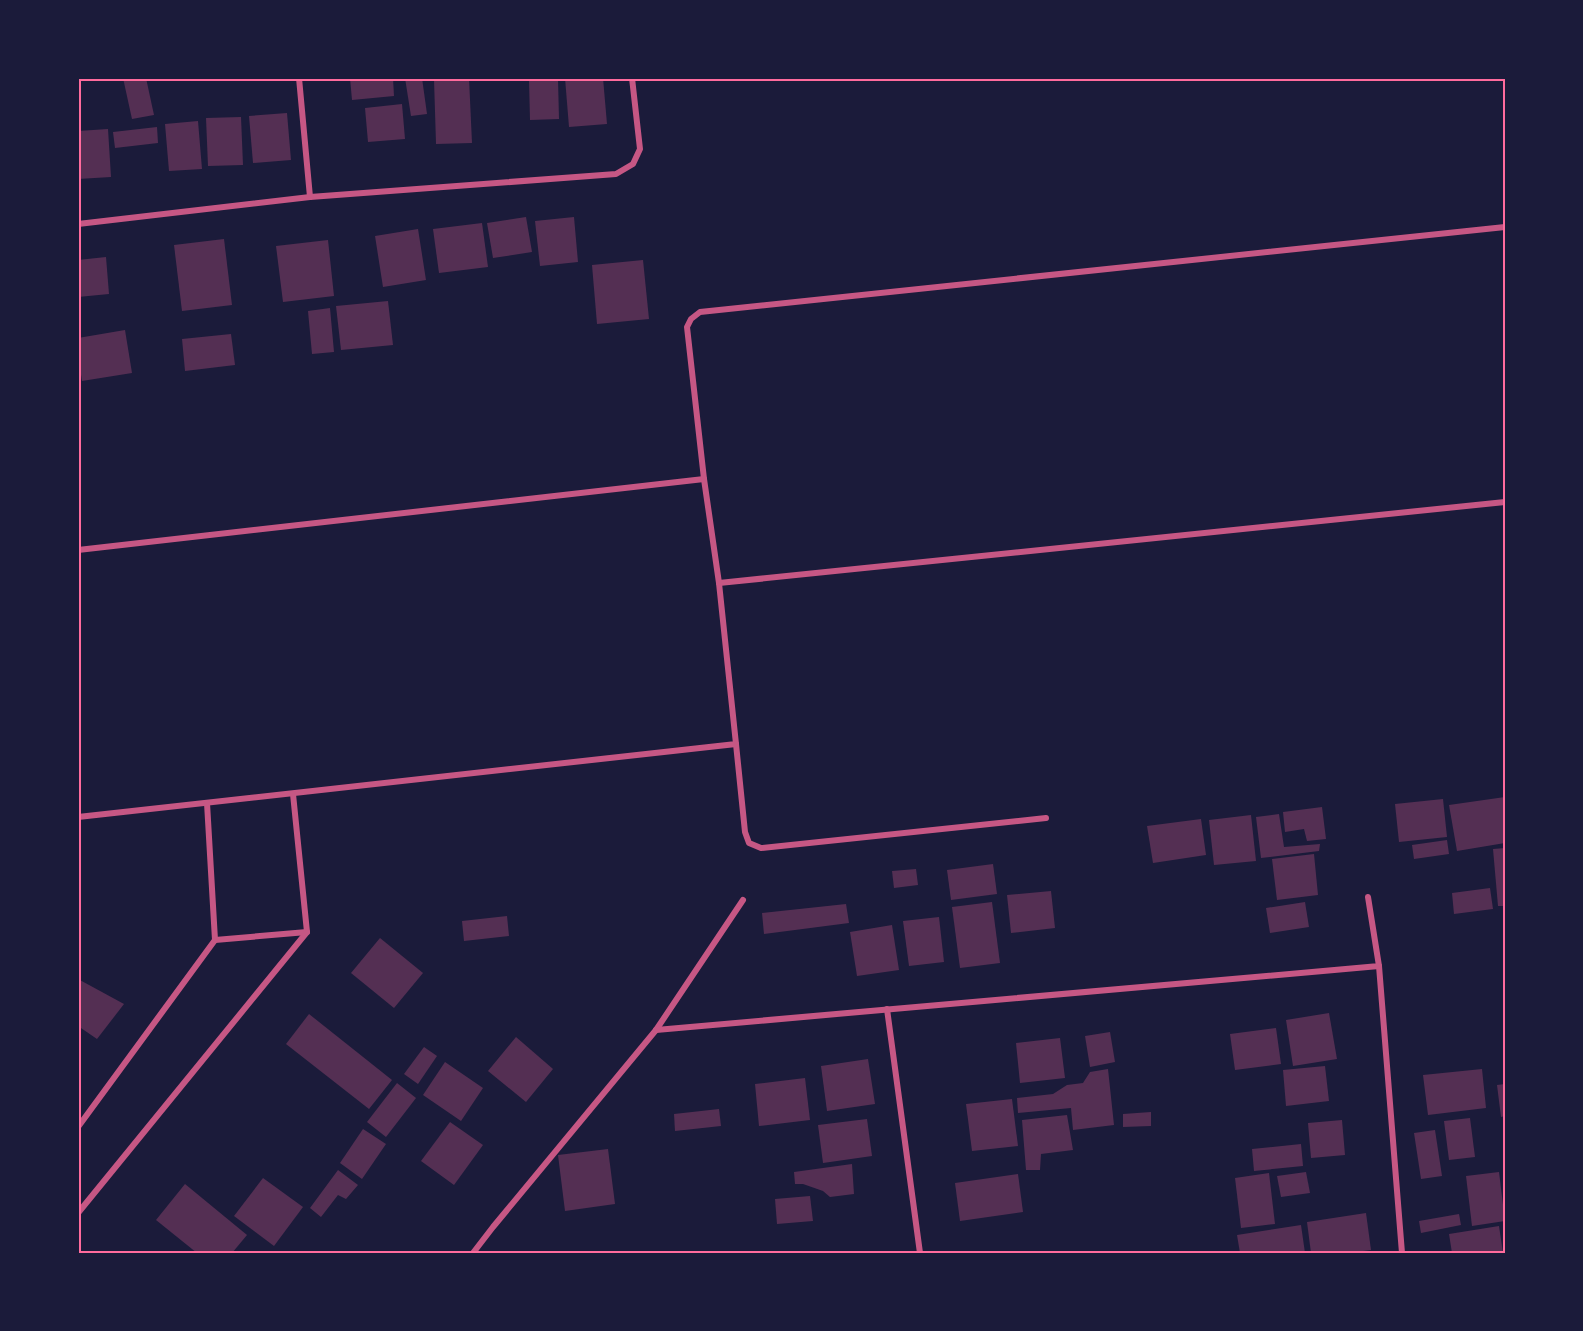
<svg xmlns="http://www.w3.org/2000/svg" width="1583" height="1331" viewBox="0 0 1583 1331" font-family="'Titillium Web',sans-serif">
<rect width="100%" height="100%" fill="#1b1b3a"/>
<g fill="#542f53">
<path d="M123,78H146L154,115L132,119Z"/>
<path d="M350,78H393L394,96L352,100Z"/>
<path d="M405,78H422L427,114L411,116Z"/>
<path d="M469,78L472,143L436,144L434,79Z"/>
<path d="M565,78H603L607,124L569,127Z"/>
<path d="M558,79L559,119L530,120L529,80Z"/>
<path d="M402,104L405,139L368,142L365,108Z"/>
<path d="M287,113L291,160L253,163L249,116Z"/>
<path d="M241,117L243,165L208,166L206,118Z"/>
<path d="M198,121L202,169L169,171L165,124Z"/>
<path d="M157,127L158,143L115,148L113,132Z"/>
<path d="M108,129L111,177L78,179V131Z"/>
<path d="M526,217L532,252L493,258L487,223Z"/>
<path d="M574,217L578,262L540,266L535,221Z"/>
<path d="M482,223L488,267L439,273L433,229Z"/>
<path d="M418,229L426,280L383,287L375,236Z"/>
<path d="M224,239L232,305L182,311L174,245Z"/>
<path d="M328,240L334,296L283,302L276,246Z"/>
<path d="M106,257L109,294L78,297V260Z"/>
<path d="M643,260L649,319L597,324L592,265Z"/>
<path d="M388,301L393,345L341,350L336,306Z"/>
<path d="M330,308L334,352L312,354L308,311Z"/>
<path d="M125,330L132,373L82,381L78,356V338Z"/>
<path d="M231,334L235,365L185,371L182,339Z"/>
<path d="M1505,797V843L1457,851L1449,805Z"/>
<path d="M1443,799L1447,837L1399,842L1395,804Z"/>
<path d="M1322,807L1326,839L1307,841L1304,829L1285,832L1283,812Z"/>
<path d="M1279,814L1284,847L1320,844L1319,851L1261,858L1256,817Z"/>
<path d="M1251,815L1256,861L1214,865L1209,820Z"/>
<path d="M1201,819L1206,855L1153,863L1147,826Z"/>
<path d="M1447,840L1449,854L1414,859L1412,845Z"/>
<path d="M1505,848V906H1498L1493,849Z"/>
<path d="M1314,854L1318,895L1277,900L1272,859Z"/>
<path d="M993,864L997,894L951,900L947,870Z"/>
<path d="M916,869L918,885L894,888L892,871Z"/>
<path d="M1490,888L1493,909L1454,914L1452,893Z"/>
<path d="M1051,891L1055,928L1011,933L1007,895Z"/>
<path d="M992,902L1000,963L960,968L952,907Z"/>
<path d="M1305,902L1309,927L1270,933L1266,908Z"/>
<path d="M846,904L849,923L764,934L762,913Z"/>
<path d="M507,916L509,936L464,941L462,921Z"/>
<path d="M939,917L944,962L909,966L903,921Z"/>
<path d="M892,925L899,970L857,976L850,932Z"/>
<path d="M380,938L423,973L394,1008L351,973Z"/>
<path d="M78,979L124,1004L97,1039L78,1026Z"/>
<path d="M1329,1013L1337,1059L1293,1066L1286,1020Z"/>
<path d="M309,1014L392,1080L369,1109L286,1044Z"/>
<path d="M1276,1028L1281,1064L1235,1070L1230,1034Z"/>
<path d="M1110,1032L1115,1062L1090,1067L1085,1036Z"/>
<path d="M516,1037L553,1069L526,1102L488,1071Z"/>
<path d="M1060,1038L1065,1078L1020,1083L1016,1043Z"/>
<path d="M424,1047L437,1056L418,1084L404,1074Z"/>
<path d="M868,1059L875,1104L827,1111L821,1066Z"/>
<path d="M445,1062L483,1088L461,1121L423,1095Z"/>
<path d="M1325,1066L1329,1101L1286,1106L1283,1070Z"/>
<path d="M1108,1069L1114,1125L1073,1130L1071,1108L1018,1113L1017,1098L1053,1094L1067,1085L1083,1083L1090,1072Z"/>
<path d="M1482,1069L1486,1108L1428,1115L1423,1075Z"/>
<path d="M805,1078L810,1120L759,1126L755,1084Z"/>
<path d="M397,1083L416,1098L386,1137L367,1122Z"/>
<path d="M1505,1084V1116L1501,1117L1497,1085Z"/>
<path d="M1012,1099L1018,1146L972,1151L966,1104Z"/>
<path d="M719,1109L721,1126L675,1131L674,1114Z"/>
<path d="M1151,1112V1126L1123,1127V1114Z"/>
<path d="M1067,1115L1073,1150L1041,1154L1040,1170H1026L1022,1120Z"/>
<path d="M1470,1118L1475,1157L1449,1160L1444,1121Z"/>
<path d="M867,1119L872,1156L823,1163L818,1125Z"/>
<path d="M1342,1120L1345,1155L1311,1158L1308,1123Z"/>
<path d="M450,1122L483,1145L454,1185L421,1161Z"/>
<path d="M363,1129L386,1144L362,1179L340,1163Z"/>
<path d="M1435,1130L1442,1176L1421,1179L1414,1133Z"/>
<path d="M1301,1144L1303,1166L1254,1171L1252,1149Z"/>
<path d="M608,1149L615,1204L565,1211L558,1155Z"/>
<path d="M852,1164L854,1194L830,1197L823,1191L803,1184H795L794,1172Z"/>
<path d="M338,1170L358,1185L346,1199L338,1195L321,1217L310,1208Z"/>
<path d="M1306,1172L1310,1193L1281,1197L1277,1176Z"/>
<path d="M1499,1172L1505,1221L1472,1226L1466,1176Z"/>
<path d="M1269,1173L1275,1224L1241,1228L1235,1178Z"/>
<path d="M1018,1174L1023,1212L960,1221L955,1183Z"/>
<path d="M263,1178L303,1207L274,1246L234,1216Z"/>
<path d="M185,1184L247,1235L232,1253H197L156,1220Z"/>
<path d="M810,1196L813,1221L777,1224L775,1199Z"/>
<path d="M1366,1213L1371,1250L1348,1253H1311L1307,1222Z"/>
<path d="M1459,1214L1461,1225L1421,1233L1419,1221Z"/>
<path d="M1301,1225L1305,1253H1240L1237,1235Z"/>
<path d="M1499,1226L1503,1253H1452L1449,1234Z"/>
</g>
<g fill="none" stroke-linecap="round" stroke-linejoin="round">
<g stroke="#c65784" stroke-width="6">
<path d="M299,78L310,197"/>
<path d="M78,224L310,197L616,174L633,164L640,149L632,78"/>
<path d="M78,550L704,479"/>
<path d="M719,583L1505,502"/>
<path d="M736,744L745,832L749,843L761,848L1046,818"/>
<path d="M78,817L736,744L719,583L704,479L687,327L691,319L700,312L1505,227"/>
<path d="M215,940L307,932"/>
<path d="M1379,966L1402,1253"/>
<path d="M887,1009L920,1253"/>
<path d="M656,1030L1379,966L1368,897"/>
<path d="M78,1127L215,940L207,803"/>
<path d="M78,1213L307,932L293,794"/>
<path d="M473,1253L493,1227L656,1030L743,900"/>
</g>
</g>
<rect width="1583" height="1331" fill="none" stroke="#1b1b3a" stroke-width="159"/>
<rect x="80" y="80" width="1424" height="1172" fill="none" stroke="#ff6b9d" stroke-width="2"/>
</svg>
